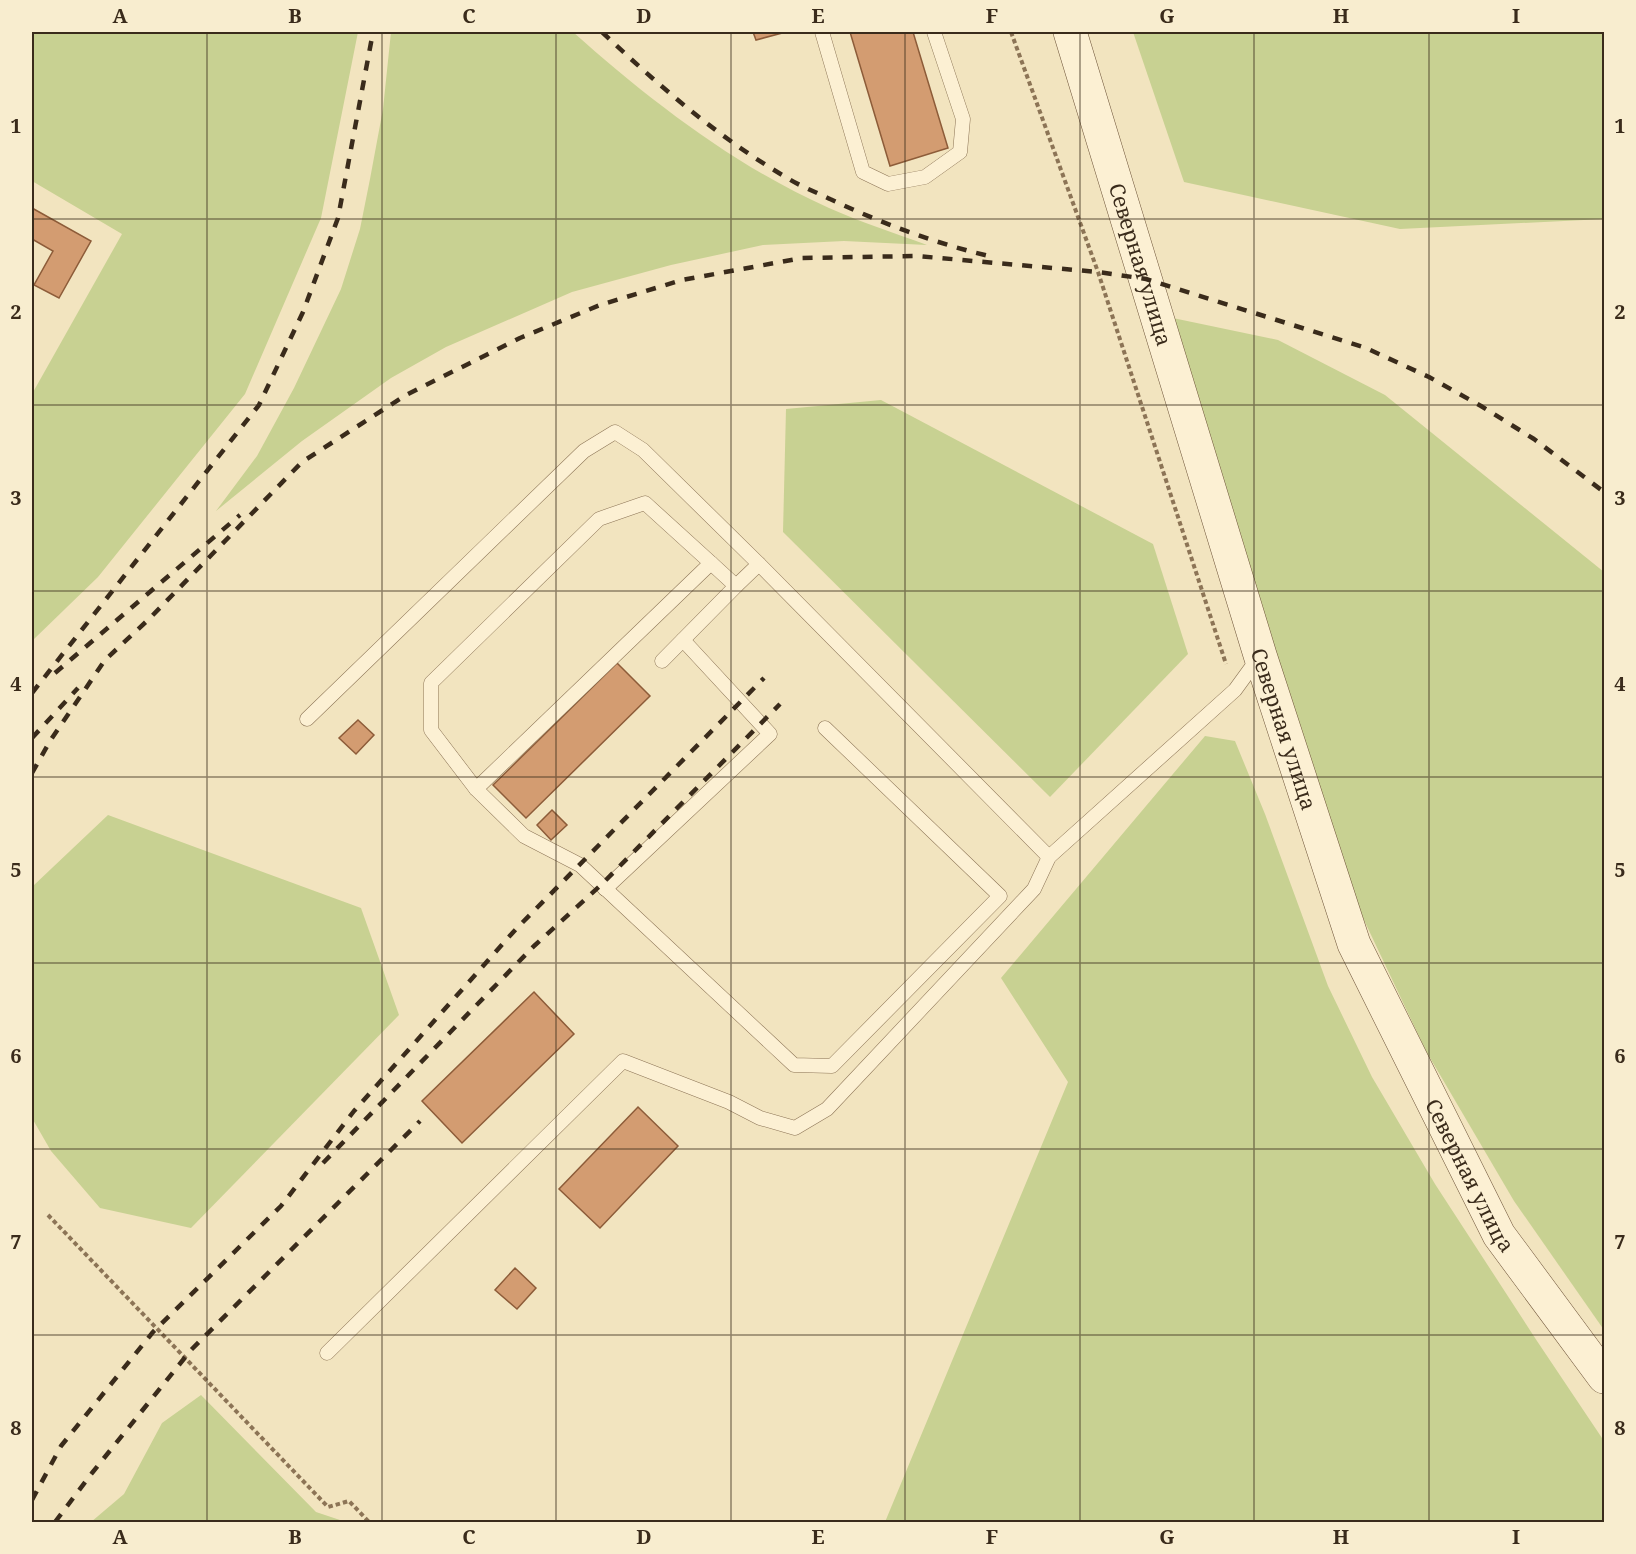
<svg xmlns="http://www.w3.org/2000/svg" width="1636" height="1554" viewBox="0 0 1636 1554" font-family="'Noto Serif',serif">
<rect width="100%" height="100%" fill="#f2e4bf"/>
<g fill="#c8d192">
<path d="M32,32H358L321,218L245,394L98,577L32,641V394L122,234L32,181Z"/>
<path d="M391,32H573C648,99 736,167 829,208C860,222 895,233 927,245L844,241L763,245L671,265L572,292L446,347L391,378L302,441L216,511L257,456L294,388L341,289L360,229L370,179L383,109Z"/>
<path d="M1133,32H1604V219L1400,229L1184,182Z"/>
<path d="M1168,317L1278,340L1385,395L1604,572V1330L1514,1201L1426,1051L1363,918L1311,773Z"/>
<path d="M881,400L1153,544L1188,654L1050,797L783,532L786,409Z"/>
<path d="M1205,736L1235,741L1265,814L1328,986L1372,1077L1435,1184L1537,1341L1604,1441V1522H885L1068,1082L1001,978Z"/>
<path d="M108,815L361,908L399,1015L191,1228L100,1208L51,1151L32,1118V891L33,886Z"/>
<path d="M201,1395L316,1512L346,1522H91L124,1494L162,1423Z"/>
</g>
<g fill="#d39c71" stroke="#8d5c39" stroke-width="1.5">
<path d="M753,32H786L756,40Z"/>
<path d="M850,32H913L948,148L890,166Z"/>
<path d="M32,208L91,241L59,298L34,285L53,251L32,239Z"/>
<path d="M617,663L650,696L526,818L493,785Z"/>
<path d="M358,720L374,735L356,754L339,738Z"/>
<path d="M552,810L567,825L551,840L537,825Z"/>
<path d="M534,992L574,1034L462,1143L422,1101Z"/>
<path d="M638,1107L678,1146L600,1228L559,1189Z"/>
<path d="M515,1268L536,1288L517,1309L495,1290Z"/>
</g>
<g fill="none" stroke-linecap="round" stroke-linejoin="round">
<defs>
<g id="lane">
<path d="M822,32L863,172L888,184L925,177L960,152L963,119L934,32"/>
<path d="M711,563L645,503L599,519L431,683V730L476,789L524,836L580,865L794,1065L832,1066L1000,896L825,728"/>
<path d="M662,661L736,586"/>
<path d="M307,719L584,451L615,432L643,450L759,564L1049,857"/>
<path d="M476,789L711,563L736,586L759,564"/>
<path d="M605,889L770,734L683,640"/>
<path d="M327,1353L623,1061L729,1102L760,1118L795,1128L827,1109L1034,889L1049,857L1235,690L1259,657"/>
</g>
<g id="secondary">
<path id="s1" d="M1070,32L1260,655L1354,944L1499,1235L1604,1377"/>
</g>
</defs>
<use href="#lane" stroke="#8c7456" stroke-width="15"/>
<use href="#secondary" stroke="#6e5439" stroke-width="34"/>
<g stroke="#8c7456" stroke-width="4" stroke-dasharray="4.5 3" stroke-linecap="butt">
<path d="M1011,32L1098,272L1226,664"/>
<path d="M48,1215L328,1507L349,1501L369,1522"/>
</g>
<use href="#lane" stroke="#fcf0d3" stroke-width="14"/>
<use href="#secondary" stroke="#fcf0d3" stroke-width="33"/>
<g stroke="#3a2b1b" stroke-width="4.5" stroke-dasharray="10 10" stroke-linecap="butt">
<path d="M602,32C659,86 720,139 789,179C802,187 816,192 830,199C881,223 934,243 989,256"/>
<path d="M55,673L240,515"/>
<path d="M32,693L259,405L303,312L338,218L373,32"/>
<path d="M32,738L78,688"/>
<path d="M32,773L50,741L105,660L149,619L302,462L406,395L520,338L600,305L682,280L802,258L917,256L1098,272L1146,279L1366,348L1429,377L1481,406L1534,439L1604,492"/>
<path d="M323,1163L534,946L601,885L780,704"/>
<path d="M32,1500L61,1446L153,1332L281,1206L354,1111L516,929L764,678"/>
<path d="M55,1522L92,1473L191,1350L420,1121"/>
</g>
</g>
<path fill="none" stroke="#3a2b1b" stroke-width="1.5" stroke-opacity="0.55" d="M207,32V1522M382,32V1522M556,32V1522M731,32V1522M905,32V1522M1080,32V1522M1254,32V1522M1429,32V1522M32,219H1604M32,405H1604M32,591H1604M32,777H1604M32,963H1604M32,1149H1604M32,1335H1604"/>
<g text-anchor="middle" dominant-baseline="central" stroke-width="4.5" stroke-linejoin="round" paint-order="stroke">
<g font-size="21" fill="#3a2b1b" stroke="#f8edcf">
<text stroke="none"><textPath href="#s1" startOffset="243">Северная улица</textPath></text>
<text stroke="none"><textPath href="#s1" startOffset="729">Северная улица</textPath></text>
<text stroke="none"><textPath href="#s1" startOffset="1214">Северная улица</textPath></text>
</g>
</g>
<rect width="1636" height="1554" fill="none" stroke="#f8edcf" stroke-width="66"/>
<rect x="33" y="33" width="1570" height="1488" fill="none" stroke="#3a2b1b" stroke-width="2"/>
<g font-size="20" text-anchor="middle" font-weight="bold" fill="#3a2b1b">
<text x="120" y="23">A</text>
<text x="295" y="23">B</text>
<text x="469" y="23">C</text>
<text x="644" y="23">D</text>
<text x="818" y="23">E</text>
<text x="992" y="23">F</text>
<text x="1167" y="23">G</text>
<text x="1341" y="23">H</text>
<text x="1516" y="23">I</text>
<text x="16" y="133">1</text>
<text x="1620" y="133">1</text>
<text x="16" y="319">2</text>
<text x="1620" y="319">2</text>
<text x="16" y="505">3</text>
<text x="1620" y="505">3</text>
<text x="16" y="691">4</text>
<text x="1620" y="691">4</text>
<text x="16" y="877">5</text>
<text x="1620" y="877">5</text>
<text x="16" y="1063">6</text>
<text x="1620" y="1063">6</text>
<text x="16" y="1249">7</text>
<text x="1620" y="1249">7</text>
<text x="16" y="1435">8</text>
<text x="1620" y="1435">8</text>
<text x="120" y="1544">A</text>
<text x="295" y="1544">B</text>
<text x="469" y="1544">C</text>
<text x="644" y="1544">D</text>
<text x="818" y="1544">E</text>
<text x="992" y="1544">F</text>
<text x="1167" y="1544">G</text>
<text x="1341" y="1544">H</text>
<text x="1516" y="1544">I</text>
</g>
</svg>
